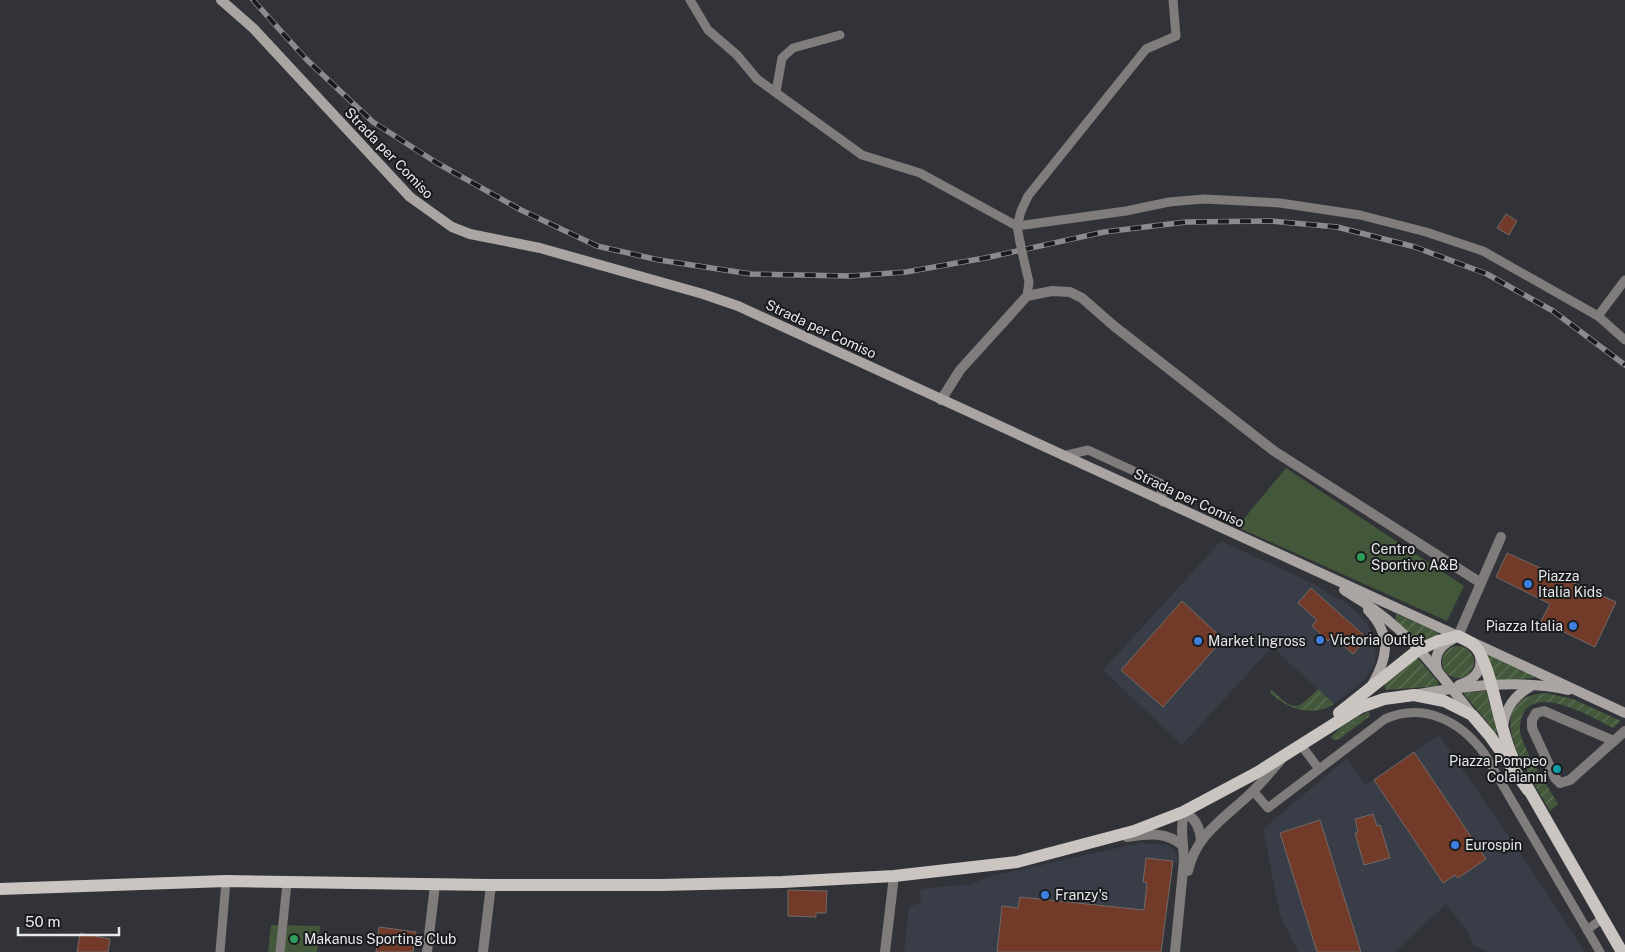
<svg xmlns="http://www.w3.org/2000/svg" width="1625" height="952" viewBox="0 0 1625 952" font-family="'Public Sans',sans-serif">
<defs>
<pattern id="grass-dots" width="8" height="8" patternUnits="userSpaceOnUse" patternTransform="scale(1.25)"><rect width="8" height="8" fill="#43583a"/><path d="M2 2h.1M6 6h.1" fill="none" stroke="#5e7057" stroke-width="1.8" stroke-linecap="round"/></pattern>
<pattern id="garden-furrows" width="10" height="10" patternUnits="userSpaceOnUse" patternTransform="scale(1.25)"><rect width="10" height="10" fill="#43583a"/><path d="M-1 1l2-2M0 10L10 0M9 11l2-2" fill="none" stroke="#5e7057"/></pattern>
</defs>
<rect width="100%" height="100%" fill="#313338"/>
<g fill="#393d48">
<path d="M1221,541L1308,581L1346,603L1366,622L1373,634L1376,654L1374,665L1365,679L1334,704L1272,647L1182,745L1103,670Z"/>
<path d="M1439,735L1522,856L1585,952H1490L1474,946L1467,931L1446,904L1395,952H1298L1280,915L1263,829L1347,758L1365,785Z"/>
<path d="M1140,843L1167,845L1173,848L1180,862H1173L1161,952H904L909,907L921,902L920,889L970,884L992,876Z"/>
</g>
<path fill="url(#grass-dots)" d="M1369,711L1370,716L1338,740H1334L1331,737L1343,725Z"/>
<g fill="url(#garden-furrows)">
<path d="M1396,614L1438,632V635L1418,643L1396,620Z"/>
<circle cx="1458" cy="662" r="16"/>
<path d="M1485,652L1535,674L1534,678L1494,681Z"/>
<path d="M1417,657L1438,682V686L1386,690L1383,681Z"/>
<path d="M1318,689L1334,704C1312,718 1288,709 1270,693L1272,690C1296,713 1296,710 1318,689Z"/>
<path d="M1486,691L1498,730L1496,733L1464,694V692Z"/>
<path d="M1546,693L1573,699L1621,721L1613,728C1595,719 1537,684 1523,714C1520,720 1519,730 1521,736C1529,760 1546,783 1558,804L1550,811C1533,780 1472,698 1546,693Z"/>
</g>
<g fill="#43583a">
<path d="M1286,468L1464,586L1447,621L1237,527Z"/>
<path d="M271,925L320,926L317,952H268Z"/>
</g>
<g fill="#723b29" stroke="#716a68">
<path d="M1506,214L1517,221L1509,235L1497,228Z"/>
<path d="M1507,553L1616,602L1595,647L1541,621L1550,604L1496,577Z"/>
<path d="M1311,588L1367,638L1353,654L1333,636L1328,641L1312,626L1317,620L1298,603Z"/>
<path d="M1182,601L1223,639L1163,707L1121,670Z"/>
<path d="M1414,752L1486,859L1458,878L1455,875L1443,883L1374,780Z"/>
<path d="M1373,814L1377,826L1380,825L1390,858L1364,865L1355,833L1358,832L1355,819Z"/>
<path d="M1320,820L1361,952H1317L1280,833Z"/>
<path d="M1146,858L1173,861L1161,952H997L1002,906L1018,908L1020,897L1144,910L1147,883L1143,882Z"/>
<path d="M788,890L827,891L826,913H816V917L788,916Z"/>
<path d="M379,927L416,932L413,952H376Z"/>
<path d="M80,933L110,939L108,952H77Z"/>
</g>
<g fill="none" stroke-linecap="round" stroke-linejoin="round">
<g stroke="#7f7c7b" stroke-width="9">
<path d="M690,0L708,30L737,55L757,79L862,155L920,173L1017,226L1020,242"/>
<path d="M1173,0L1176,36L1146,49L1028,196L1021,211L1017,226L1126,211L1169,202L1204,199L1280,203L1360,215L1426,232L1483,251L1598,316L1625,340"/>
<path d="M776,92L782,58L793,48L840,35"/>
<path d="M1025,265L1029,282L1027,296"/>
<path d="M1598,316L1625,280"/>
<path d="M1063,456L1088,450L1160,483L1163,502"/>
<path d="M1301,745L1319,769"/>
<path d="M1253,791L1268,808L1385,719C1424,702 1460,721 1484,753L1600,952"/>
<path d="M1587,930L1603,918"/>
<path d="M220,952L226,881"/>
<path d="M280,952L287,883"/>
</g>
<g stroke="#7f7c7b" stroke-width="10">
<path d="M941,400L960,370L1027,296L1052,291L1070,292L1082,298L1114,326L1274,451L1481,583"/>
<path d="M1458,636L1501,537"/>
<path d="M1614,741L1544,711L1536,713L1532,720V728L1555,778L1560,783L1570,780L1625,731"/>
<path d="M1127,837C1148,834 1166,831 1183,846"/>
<path d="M1188,871C1196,834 1225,818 1251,793C1261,784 1270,772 1280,761"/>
<path d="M427,952L435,885"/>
<path d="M483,952L491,885"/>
<path d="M885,952L894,876"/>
<path d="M1175,952L1184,860L1182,831L1183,812C1196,817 1200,828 1201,841"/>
</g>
<g stroke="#aaa5a3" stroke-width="10">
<path d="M221,0L253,28L410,197L452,227L470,234L540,248L703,294L738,306L1458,636"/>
<path d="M1344,590C1354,597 1366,603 1376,611C1413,637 1443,678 1471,713"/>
<path d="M1368,610C1392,635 1388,657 1372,685"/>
<path d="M1472,642L1625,713"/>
<path d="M1438,672C1432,657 1439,646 1453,639"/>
<path d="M1459,685C1473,680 1483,672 1480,656"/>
<path d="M1419,694C1464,686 1523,679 1568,690"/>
<path d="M1503,726C1506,707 1514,696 1530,687"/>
</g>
<g stroke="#cbc5c2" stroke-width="12">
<path d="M1339,713L1418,650L1438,641L1458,636C1463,639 1470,641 1475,646C1491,663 1499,729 1512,756"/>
<path d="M1525,783L1622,952"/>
<path d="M0,889L226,881L491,885H661L782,882L894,876L1017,862L1134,831L1183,812L1258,772L1361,707L1384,699L1414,695L1444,701L1472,715L1490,736L1528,790"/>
</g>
<defs>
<path id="rail" d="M253,0L306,59L373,122L437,163L521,210L597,246L659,260L751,274L850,276L906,272L985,258L1104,232L1186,222L1271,221L1337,227L1415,247L1487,274L1553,311L1625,365"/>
</defs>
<use href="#rail" stroke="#898b8f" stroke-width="5.5"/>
<use href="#rail" stroke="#1a1b1d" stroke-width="4" stroke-dasharray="11" stroke-linecap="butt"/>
<path stroke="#7f7c7b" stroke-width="9" d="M1020,242L1025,265"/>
</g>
<g fill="#2e9e5b" stroke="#1a1b1d" stroke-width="2">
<circle cx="1361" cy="557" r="5"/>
<circle cx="294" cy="939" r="5"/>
</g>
<g fill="#3f7fe0" stroke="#1a1b1d" stroke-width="2">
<circle cx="1528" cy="584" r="5"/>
<circle cx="1573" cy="626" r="5"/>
<circle cx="1320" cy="640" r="5"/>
<circle cx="1198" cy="641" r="5"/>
<circle cx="1455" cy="845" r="5"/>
<circle cx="1045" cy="895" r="5"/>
</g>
<circle fill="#0f9aa8" stroke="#1a1b1d" stroke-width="2" cx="1557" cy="769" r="5"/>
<g text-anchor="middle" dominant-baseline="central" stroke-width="4" stroke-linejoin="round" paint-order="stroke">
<g font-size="14" fill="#e7e9ec" stroke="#1a1b1d">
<text transform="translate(389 153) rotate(46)">Strada per Comiso</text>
<text transform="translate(821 329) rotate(25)">Strada per Comiso</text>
<text transform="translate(1189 498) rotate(25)">Strada per Comiso</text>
</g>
<g font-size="14" fill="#e7e9ec" stroke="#1a1b1d" text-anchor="start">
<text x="1371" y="549">Centro<tspan x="1371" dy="16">Sportivo A&amp;B</tspan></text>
<text x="1538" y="576">Piazza<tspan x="1538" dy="16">Italia Kids</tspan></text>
<text x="1563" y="626" text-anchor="end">Piazza Italia</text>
<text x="1330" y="640">Victoria Outlet</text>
<text x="1208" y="641">Market Ingross</text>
<text x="1547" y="761" text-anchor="end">Piazza Pompeo<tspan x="1547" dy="16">Colaianni</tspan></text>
<text x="1465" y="845">Eurospin</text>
<text x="1055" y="895">Franzy's</text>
<text x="304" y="939">Makanus Sporting Club</text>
</g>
</g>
<path d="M18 927v8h101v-8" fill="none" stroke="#e7e9ec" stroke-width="2.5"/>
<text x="25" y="927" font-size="15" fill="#e7e9ec" stroke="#1a1b1d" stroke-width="4" paint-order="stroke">50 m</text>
</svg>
